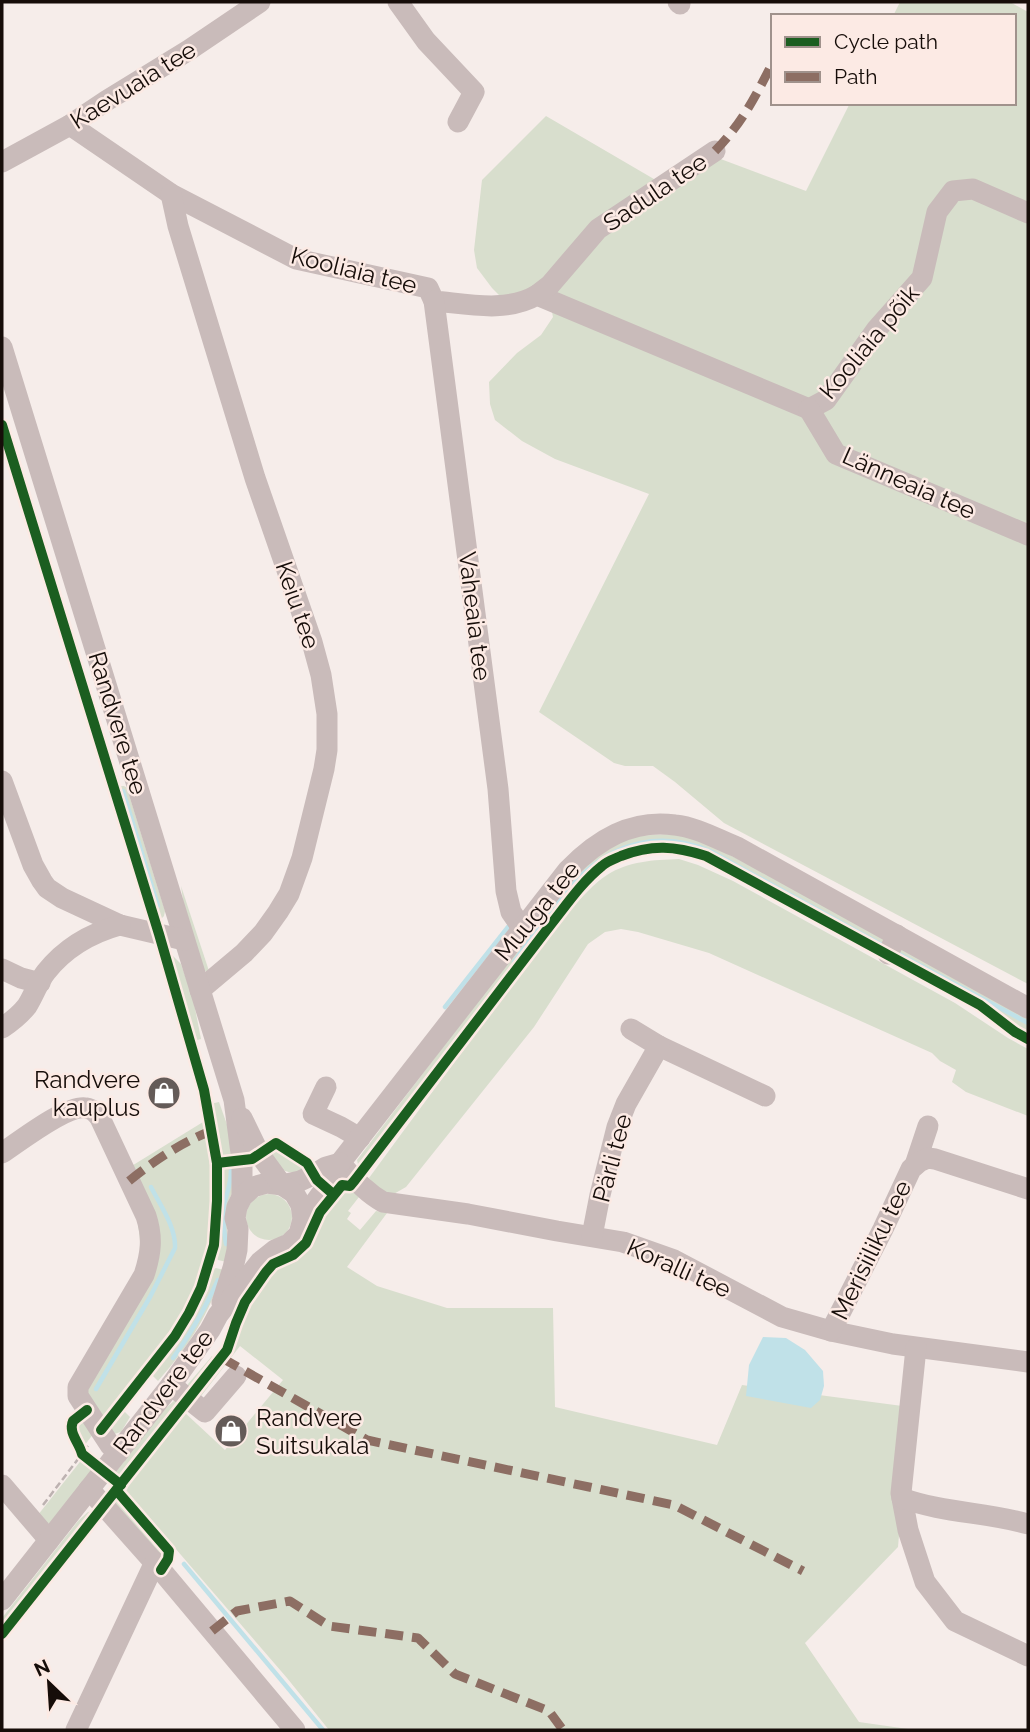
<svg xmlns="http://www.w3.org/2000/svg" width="1030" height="1732" viewBox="0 0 1030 1732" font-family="Raleway,sans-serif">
<rect width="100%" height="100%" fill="#f6edea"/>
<g fill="#d8decd">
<path d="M900,2H1010L1028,12V984L724,823L675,782L653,766H625L614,763L539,712L649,494L555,459L522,441L495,420L490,404L489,382L517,353L541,335L553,317L551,307L499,295L492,288L477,268L474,250L482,180L546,116L671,189L718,158L806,191L850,103H1014V16H893Z"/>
<path d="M116,786H124L127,788L165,911L164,916L159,921L157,920Z"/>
<path d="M669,834L692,838L717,848L887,938L885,950L716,858C683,843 655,839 620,853C613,856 606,859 600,863C581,878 568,898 553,917L549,919L544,915L567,882L602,851L634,836Z"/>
<path d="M679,859L698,865L733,881L955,1003L1008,1038L1028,1049V1116L966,1092L952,1082L956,1070L940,1061L932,1053L709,953L638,932L621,929L605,932L588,944L534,1027L406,1187L392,1195L380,1193L369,1178C424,1103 479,1028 536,955C555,931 582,891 607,875C629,861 653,860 679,859Z"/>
<path d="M181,886L210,974L204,970L185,914Z"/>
<path d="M538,922L545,926L529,948L359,1169L357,1160Z"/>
<path d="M898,946L1028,1014V1036L976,1000L893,954Z"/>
<path d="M169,952L181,964L193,998L201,1039L194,1041L168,954Z"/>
<path d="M219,1102L230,1133L231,1159L224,1158L219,1154L210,1104Z"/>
<path d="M203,1122C212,1155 215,1177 212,1212C211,1226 211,1241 208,1255C193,1320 144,1372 103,1422L87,1400V1387L146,1283L130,1167Z"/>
<path d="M282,1149L301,1162L306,1170C283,1176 282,1170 268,1154Z"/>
<path d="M226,1166H235V1186L229,1200L226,1222L228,1236L227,1262L218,1260L214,1255L221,1195L220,1169Z"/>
<path d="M345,1189L353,1191L359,1197L348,1211L351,1213L347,1219L360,1230L376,1211L387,1213L347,1267L377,1286L447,1308H553L555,1407L717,1445L742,1385L910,1407L898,1547L805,1643L859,1722L915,1730H329L287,1678L175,1548L166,1544L121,1489L183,1411L225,1450L283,1380L240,1346L198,1400L194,1397L238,1334L241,1318L246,1305L263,1279L272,1269L293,1258L306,1247L323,1212L339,1191Z"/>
<circle cx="269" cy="1217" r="23"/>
<path d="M216,1268L224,1270C208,1315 190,1345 158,1381L152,1375C176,1341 198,1311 211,1270Z"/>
<path d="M212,1356L215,1361L189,1392L188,1384Z"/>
<path d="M175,1400L182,1402L121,1479L114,1474L166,1408Z"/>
<path d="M122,1409L130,1417L121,1432L114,1434L108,1428Z"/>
<path d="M82,1417L94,1433L84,1446C74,1434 69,1429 82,1417Z"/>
<path d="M83,1458L95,1467L50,1523L44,1525L34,1520Z"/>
<path d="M116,1496L165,1553L166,1557L163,1563L111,1502Z"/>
<path d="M96,1511L84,1527L2,1630V1618L78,1521L88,1512Z"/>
</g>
<path fill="#c0e1e8" d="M763,1337L786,1338L805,1350L823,1371L824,1386L820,1400L811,1408L746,1396L749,1365Z"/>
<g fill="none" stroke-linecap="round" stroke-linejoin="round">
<g stroke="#c0e1e8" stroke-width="4.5">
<path d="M123,791L158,906"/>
<path d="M549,914C558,903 567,891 577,880C614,841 663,830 712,852L882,945"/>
<path d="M897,953L1028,1023"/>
<path d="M514,962L539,927"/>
<path d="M445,1007L508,927"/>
<path d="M226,1244C224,1231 222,1218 224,1205C227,1193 231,1183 231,1171"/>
<path d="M173,1358C191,1334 205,1308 218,1280"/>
<path d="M96,1389L150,1297L175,1248C176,1227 160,1205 151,1187"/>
<path d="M184,1564L323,1730"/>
</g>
<path stroke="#bdb2b1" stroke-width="2.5" stroke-dasharray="7 3.5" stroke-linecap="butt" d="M43,1505L88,1446"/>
<g stroke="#c9bbba" stroke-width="21">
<path d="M398,2L426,41L474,92L458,122"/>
<path d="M678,2L680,4"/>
<path d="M70,125L171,194L296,259L428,288L434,301C468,304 506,313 537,295L809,409"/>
<path d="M2,162L70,125L106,101L189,50L260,2"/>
<path d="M171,194L178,226L255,478L312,642L321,675L327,714V750L324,769L302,858L289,894L278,912L263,933L244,953L200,990"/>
<path d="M537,295L550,285L598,229L715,151"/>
<path d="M434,301L498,789L506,891L511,912L522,928"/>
<path d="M2,347L234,1100L242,1161V1197"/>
<path d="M809,409L826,400L876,330L922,278L937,212L953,191L973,189L1028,213"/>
<path d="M809,409L836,454L1028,535"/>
<path d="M2,781L33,865L42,881L47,888L62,898L120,925L184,940"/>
<path d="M888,954L897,935"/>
<path d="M2,969L21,978L40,983"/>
<path d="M2,1028C11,1022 20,1015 27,1006C34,995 38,982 46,972C65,948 91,933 120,925"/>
<path d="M631,1029L659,1046L765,1096"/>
<path d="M326,1087L313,1114L341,1127L360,1138"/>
<path d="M2,1153C19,1142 67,1104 86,1108C93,1109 96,1113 100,1118L146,1216C153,1237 151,1254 144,1275L78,1387V1396L110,1445L118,1453"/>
<path d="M340,1163C353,1177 365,1192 383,1202L468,1214L557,1231L623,1242L674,1260L782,1317L831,1331L893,1344L1028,1362"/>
<path d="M915,1165L928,1126"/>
<path d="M303,1219L335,1175L340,1163L568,870C597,840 631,819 675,825C696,827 717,839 737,847L1028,1008"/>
<path d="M592,1236L600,1195L617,1127L626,1104L659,1046"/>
<path d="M222,1303L233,1268L237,1250L238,1229L235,1218L237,1207L242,1197L253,1187L267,1183L282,1185L300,1181L313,1175L326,1167L340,1163"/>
<path d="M831,1331L883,1229L911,1169L919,1162L928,1158L935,1159L1028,1189"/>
<path d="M916,1348L901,1493L908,1530L925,1582L955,1621L1028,1656"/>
<path d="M171,1385L205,1412L236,1376"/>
<path d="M2,1485L49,1540"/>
<path d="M89,1489L161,1570L295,1730"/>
<path d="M902,1498C943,1513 987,1512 1028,1524"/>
<path d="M2,1600L171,1385L210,1330L218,1315L260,1262L275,1250L289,1244L299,1234L303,1219L301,1205L294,1193L282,1185L260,1155L242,1118"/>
<path d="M76,1730L155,1562"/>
</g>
<g stroke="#8d6e63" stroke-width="9" stroke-dasharray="18 9" stroke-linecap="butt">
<path d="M715,151C743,122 755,97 773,62"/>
<path d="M129,1181C154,1161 180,1143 211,1131"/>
<path d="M222,1358L367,1440L674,1505L803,1571"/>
<path d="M212,1631L237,1611L290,1601L329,1626L418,1638L455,1674L549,1711L563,1730"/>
</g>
<defs>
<g id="cycleway">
<path d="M2,425L159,934L204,1090L217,1163V1201L214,1245L201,1288L189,1313L175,1336L101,1430"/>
<path d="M217,1163L252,1159L276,1143L307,1163L317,1180L333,1194"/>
<path d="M87,1410L73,1421C68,1433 79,1442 82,1454L121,1485"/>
<path d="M117,1491L169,1551L168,1559L161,1570"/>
<path d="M2,1634L227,1350L236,1323L245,1302L266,1272L273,1264L293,1255L306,1243L320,1212L342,1185L350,1186L355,1180L552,923C567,904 582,882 602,866C607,861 614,859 621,856C652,844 675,846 706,856L980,1005L1015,1032L1028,1039"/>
</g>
</defs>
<use href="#cycleway" stroke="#fceae4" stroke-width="15"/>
<use href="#cycleway" stroke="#1b5e20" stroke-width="10"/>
</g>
<defs>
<symbol id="shop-disc" viewBox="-11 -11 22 22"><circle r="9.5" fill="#645b58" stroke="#fceae4"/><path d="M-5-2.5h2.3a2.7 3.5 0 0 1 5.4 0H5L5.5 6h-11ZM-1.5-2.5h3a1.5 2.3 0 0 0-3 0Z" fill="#fff"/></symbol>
</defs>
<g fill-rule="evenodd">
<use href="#shop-disc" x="145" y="1074" width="38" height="38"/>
<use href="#shop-disc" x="212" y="1412" width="38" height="38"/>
</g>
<g text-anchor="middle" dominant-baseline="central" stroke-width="5" stroke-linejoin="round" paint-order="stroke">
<g font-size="24" fill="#160d09" stroke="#fceae4">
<text transform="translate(133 85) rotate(-32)">Kaevuaia tee</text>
<text transform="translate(655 192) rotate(-34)">Sadula tee</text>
<text transform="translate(354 270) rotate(14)">Kooliaia tee</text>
<text transform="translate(869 342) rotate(-50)">Kooliaia põik</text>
<text transform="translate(909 483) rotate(24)">Länneaia tee</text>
<text transform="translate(298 605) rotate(71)">Keiu tee</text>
<text transform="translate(475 616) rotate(83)">Vaheaia tee</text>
<text transform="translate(118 723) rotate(73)">Randvere tee</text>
<text transform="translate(537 911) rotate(-51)">Muuga tee</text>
<text transform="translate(612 1158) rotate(-75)">Pärli tee</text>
<text transform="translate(871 1250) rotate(-64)">Merisiiliku tee</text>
<text transform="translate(679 1268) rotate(24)">Koralli tee</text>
<text transform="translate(163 1392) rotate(-53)">Randvere tee</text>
</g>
<g font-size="24" fill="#160d09" stroke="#fceae4" text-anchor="end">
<text x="140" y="1079">Randvere<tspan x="140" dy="28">kauplus</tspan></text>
<text x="256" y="1417" text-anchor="start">Randvere<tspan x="256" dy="28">Suitsukala</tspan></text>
</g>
</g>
<rect width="1030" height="1732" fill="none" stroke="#160d09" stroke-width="7"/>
<rect x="771" y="14" width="245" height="91" fill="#fceae4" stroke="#a0928c" stroke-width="2"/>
<rect x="785" y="37" width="35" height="10" fill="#1b5e20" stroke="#a0928c" stroke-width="2"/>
<text x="834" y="49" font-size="21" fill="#160d09">Cycle path</text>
<rect x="785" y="72" width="35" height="10" fill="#8d6e63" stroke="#a0928c" stroke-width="2"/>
<text x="834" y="84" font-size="21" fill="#160d09">Path</text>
<g transform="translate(49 1683) rotate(335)" stroke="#fceae4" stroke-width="5" paint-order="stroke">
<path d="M0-5L12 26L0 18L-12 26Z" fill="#160d09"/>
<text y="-10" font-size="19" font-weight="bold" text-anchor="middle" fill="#160d09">N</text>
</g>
</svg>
